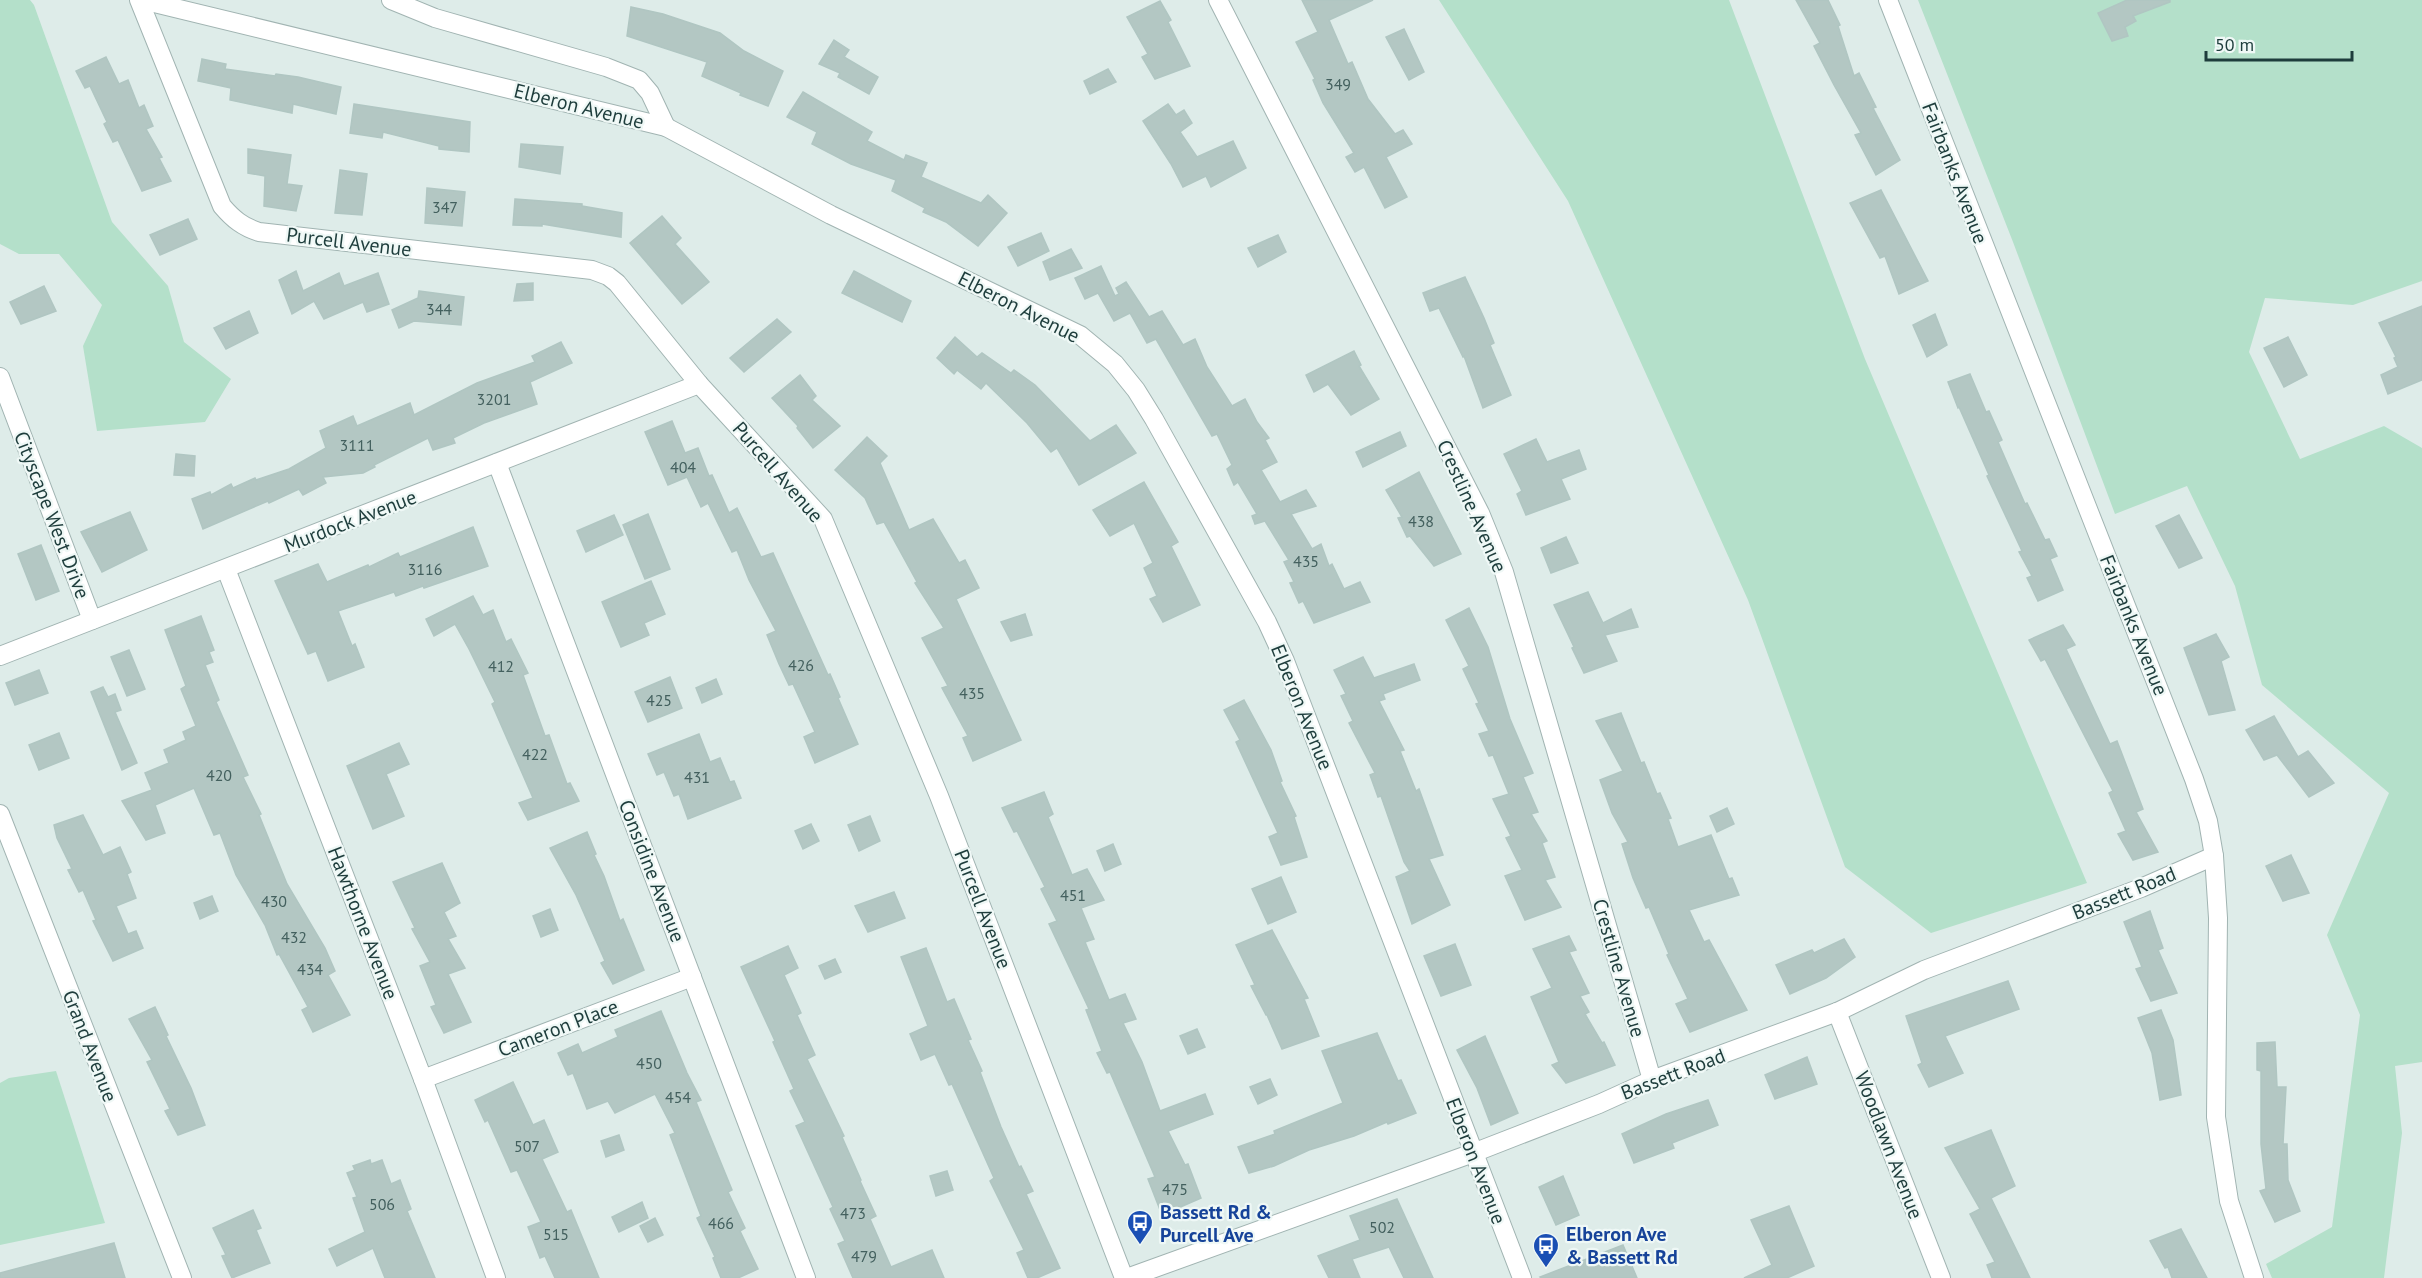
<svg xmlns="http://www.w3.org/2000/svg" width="2422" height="1278" viewBox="0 0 2422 1278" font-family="'PT Sans',sans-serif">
<rect width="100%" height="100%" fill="#deece9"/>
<g fill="#b4e0ca">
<path d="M0,0H30L34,5L112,222L168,286L184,342L231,379L205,422L97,431L83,346L102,305L59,254H19L0,244Z"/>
<path d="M1439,0H1729L1865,359L2087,883L1931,933L1845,867L1748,600L1568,201Z"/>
<path d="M1918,0H2422V281L2353,305L2265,298L2249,352L2300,459L2384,426L2422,448V1062L2395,1066L2402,1133L2384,1278H2272L2266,1264L2332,1227L2360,1015L2327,935L2389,793L2262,685L2235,586L2187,486L2115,514L2013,242Z"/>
<path d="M56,1071L105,1223L0,1245V1083L9,1078Z"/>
</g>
<g fill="#b3c7c3" stroke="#b0c6c2" stroke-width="1.5">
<path d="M1302,0H1373L1329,20L1348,64L1352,62L1368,99L1395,134L1403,130L1412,144L1386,157L1407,197L1385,208L1364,167L1355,172L1346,157L1354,153L1323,103L1313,80L1315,79L1296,42L1318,32Z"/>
<path d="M1796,0H1828L1840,25L1838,26L1854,76L1859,73L1876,107L1873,108L1900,160L1876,175L1855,135L1861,133L1834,85L1814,46L1820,43Z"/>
<path d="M2127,0H2170V2L2133,16L2136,21L2125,27L2128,36L2112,41L2098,13Z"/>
<path d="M1160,1L1171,20L1168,22L1190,66L1155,79L1142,57L1148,54L1127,17Z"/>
<path d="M631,7L663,14L720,33L744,51L783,71L768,106L740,95L741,93L702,76L707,62L627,36Z"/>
<path d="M1404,29L1424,72L1409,80L1386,37Z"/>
<path d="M834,40L849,50L844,57L878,77L869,94L838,77L840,73L819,64Z"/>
<path d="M106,57L119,84L128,80L139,108L144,105L153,126L146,129L162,157L159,158L171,181L142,191L118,140L113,142L104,124L107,122L90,86L85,88L76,71Z"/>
<path d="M202,59L226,64L225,69L275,76L276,74L298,77L341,87L336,114L293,104L292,113L230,100L231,88L198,81Z"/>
<path d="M1108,69L1116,82L1090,94L1084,81Z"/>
<path d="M803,92L872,132L867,141L904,160L906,155L927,163L921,177L981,203L988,195L1007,213L978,246L946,222L923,212L925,208L892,191L896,180L851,164L812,144L817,132L787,117Z"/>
<path d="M354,104L470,122L469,152L439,149V146L383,132L382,138L350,133Z"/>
<path d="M1168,104L1176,115L1184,110L1192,123L1180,132L1197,157L1233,141L1246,168L1211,187L1206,176L1183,187L1171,164L1143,121Z"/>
<path d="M521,144L563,147L560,174L519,167Z"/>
<path d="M248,149L291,155L287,184L302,186L296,211L264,206L265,176L248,173Z"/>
<path d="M340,170L367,174L362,215L335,213Z"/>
<path d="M427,188L465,192L462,226L425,223Z"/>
<path d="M1881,190L1928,281L1899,294L1885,256L1880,258L1850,203Z"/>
<path d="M515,199L582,204V206L622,213L621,237L542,224V226L513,225Z"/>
<path d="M662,216L681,238L675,244L709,282L682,304L630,243Z"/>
<path d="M188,219L197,239L160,255L150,235Z"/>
<path d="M1041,233L1049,251L1018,266L1008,247Z"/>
<path d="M1278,235L1286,252L1258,267L1248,248Z"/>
<path d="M1071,249L1082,268L1050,280L1043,262Z"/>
<path d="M1101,266L1115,296L1119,294L1116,288L1126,282L1149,317L1162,311L1183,345L1195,339L1207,367L1232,406L1245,399L1257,422L1269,438L1265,440L1277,462L1261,470L1280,502L1306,490L1316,506L1291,514L1312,549L1321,544L1329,566L1332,564L1344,589L1360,582L1370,602L1314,623L1303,601L1299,603L1290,583L1294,582L1284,562L1289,560L1265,521L1255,524L1252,516L1257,514L1238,482L1234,485L1227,469L1232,465L1217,434L1212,436L1156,339L1147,343L1130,313L1114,321L1098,293L1085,299L1075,278Z"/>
<path d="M296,271L303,291L339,273L344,286L378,273L389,304L367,312L363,302L324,319L314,301L292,314L279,280Z"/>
<path d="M854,271L911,301L902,322L842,293Z"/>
<path d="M1465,277L1484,318L1494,343L1490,345L1511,395L1483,408L1464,356L1463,357L1439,308L1430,311L1423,293Z"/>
<path d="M533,283V300L514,301L517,284Z"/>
<path d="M44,286L56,311L21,324L10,302Z"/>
<path d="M419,291L464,297L461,325L414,321L399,328L392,310L418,298Z"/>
<path d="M2422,306V380L2388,394L2381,375L2398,367L2394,358L2396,357L2379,323Z"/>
<path d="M249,311L258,333L226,349L214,328Z"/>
<path d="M1935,314L1947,345L1927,357L1913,325Z"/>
<path d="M777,319L791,332L744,372L730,358Z"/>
<path d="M955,337L977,357L982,353L1011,373L1014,370L1035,385L1090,441L1116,425L1136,453L1079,485L1057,448L1051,452L1027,423L986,383L981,389L957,370L954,374L937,358Z"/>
<path d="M2288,337L2307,375L2284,387L2264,348Z"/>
<path d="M561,342L572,363L530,382L537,404L484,423L453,438L455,443L433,450L428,438L374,465L375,467L363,473L323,477L326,483L303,495L299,489L269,503L268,501L203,529L192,499L210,492L211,495L231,484L233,488L255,478L256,480L289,469L326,448L320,431L353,416L357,426L410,403L414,415L477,383L535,362L532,356Z"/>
<path d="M1354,351L1361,365L1359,366L1379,399L1351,415L1328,384L1314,392L1306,375Z"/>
<path d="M1970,374L1986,412L1989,411L2002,440L1998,442L2025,504L2027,503L2045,540L2049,539L2057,556L2050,559L2063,590L2038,601L2027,578L2032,576L2019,552L2022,551L1987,476L1989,475L1959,407L1958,408L1948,382Z"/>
<path d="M800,375L816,396L812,400L840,426L813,448L797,428L798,426L772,398Z"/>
<path d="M672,421L685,453L698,448L709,476L712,475L729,513L737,508L761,557L773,553L828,675L830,674L840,697L838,698L858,744L815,763L804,737L815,732L793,684L789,685L779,664L767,635L776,631L749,580L737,550L732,552L708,503L701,507L687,477L668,485L655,455L645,432Z"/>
<path d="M1400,432L1406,446L1363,467L1356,452Z"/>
<path d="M867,437L887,456L880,463L909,530L933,519L959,563L965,560L979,588L956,599L1021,740L973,761L963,738L968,736L942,688L948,686L922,638L944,628L915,583L917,582L884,522L877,524L865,498L835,470Z"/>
<path d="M1536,439L1547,462L1579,450L1586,469L1561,479L1570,499L1526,515L1517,494L1522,491L1504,454Z"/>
<path d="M176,454L195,456L194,476L174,475Z"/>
<path d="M1419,472L1461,554L1434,566L1410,536L1407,537L1398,518L1402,517L1386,490Z"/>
<path d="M1144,482L1178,542L1171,546L1200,605L1163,622L1150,599L1157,596L1144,568L1153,563L1134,523L1110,536L1093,510Z"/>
<path d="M130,512L147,550L102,572L81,532Z"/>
<path d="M648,514L670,569L645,579L623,525Z"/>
<path d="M614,515L623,535L586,552L577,531Z"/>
<path d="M2179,515L2202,558L2179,568L2156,526Z"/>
<path d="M473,527L488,566L424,588L423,586L396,596L394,592L338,611L352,646L355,644L364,667L328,681L316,651L308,654L275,581L318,564L327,582L368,565L369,567L398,553L400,557Z"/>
<path d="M1566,537L1578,563L1551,573L1541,548Z"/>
<path d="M41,545L59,591L36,600L18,554Z"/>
<path d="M651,581L665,614L644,623L649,635L621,647L602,602Z"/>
<path d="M1588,592L1603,623L1631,609L1638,627L1605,635L1617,661L1584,673L1572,648L1574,647L1554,605Z"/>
<path d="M473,596L483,615L493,610L506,642L511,639L528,673L523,675L545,736L549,735L567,784L570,783L579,801L528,820L519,803L533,798L492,704L495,702L469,649L455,624L434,636L426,619Z"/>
<path d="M1469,608L1488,647L1510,719L1533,773L1523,777L1538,812L1531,814L1547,841L1542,843L1555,877L1545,880L1561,907L1525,920L1505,876L1522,870L1506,838L1511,836L1493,799L1509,794L1493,755L1489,756L1479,734L1489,731L1476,704L1479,703L1463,669L1469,666L1446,620Z"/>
<path d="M1025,614L1032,635L1011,641L1001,622Z"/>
<path d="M201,616L214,650L209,652L213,662L205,665L219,700L216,702L248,775L243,777L261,814L259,815L287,884L325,948L335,971L328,975L350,1015L313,1032L302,1010L308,1007L279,954L277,955L265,925L236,875L220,833L214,835L194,788L155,805L165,833L146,840L122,801L152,790L145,773L169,763L164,750L186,740L183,732L196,726L181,689L186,686L165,630Z"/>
<path d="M2063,625L2075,645L2066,649L2110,744L2117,741L2143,809L2136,812L2158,852L2133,860L2118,834L2126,831L2109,793L2113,791L2045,659L2041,661L2029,640Z"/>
<path d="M2216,634L2229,657L2221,661L2235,710L2209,715L2184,648Z"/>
<path d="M129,650L145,689L127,696L111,657Z"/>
<path d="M1363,657L1374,678L1414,664L1420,680L1383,694L1385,699L1379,701L1404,750L1400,751L1416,791L1419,789L1443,855L1429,859L1450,905L1412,924L1396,877L1410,871L1404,862L1381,796L1378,797L1370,775L1375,773L1349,723L1353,721L1341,696L1346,694L1334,670Z"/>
<path d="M39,670L48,693L15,705L6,683Z"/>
<path d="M670,677L682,708L648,722L635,692Z"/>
<path d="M716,679L722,694L702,703L696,688Z"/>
<path d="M103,687L108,697L115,694L121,710L115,712L137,763L122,770L91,692Z"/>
<path d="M1244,700L1271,750L1282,781L1280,782L1296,816L1294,817L1307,857L1281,865L1269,837L1278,833L1236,742L1240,740L1224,710Z"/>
<path d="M1621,713L1641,763L1644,762L1657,794L1660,793L1671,818L1668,819L1678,847L1711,835L1729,879L1732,878L1739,895L1689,910L1704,942L1709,940L1747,1010L1690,1032L1676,1004L1688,999L1667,955L1669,954L1649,907L1646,908L1633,878L1622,844L1628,842L1612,813L1600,780L1623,771L1596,721Z"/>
<path d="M2274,716L2298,757L2308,751L2334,783L2309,797L2277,755L2264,760L2246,730Z"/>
<path d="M59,733L69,758L39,770L29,745Z"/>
<path d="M699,734L710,762L720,758L730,782L734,781L741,798L688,819L679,794L674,796L664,772L657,775L648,754Z"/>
<path d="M399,743L409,764L386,774L404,816L373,829L347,766Z"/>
<path d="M1044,792L1053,814L1048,817L1072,875L1087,869L1104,900L1081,908L1094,939L1085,942L1109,1000L1125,994L1136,1019L1123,1023L1142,1062L1160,1111L1205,1094L1213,1114L1168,1131L1185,1165L1188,1164L1201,1198L1162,1215L1148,1179L1155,1177L1110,1072L1107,1073L1097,1053L1102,1051L1086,1010L1089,1009L1049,924L1057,921L1041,889L1045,887L1017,831L1014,832L1002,808Z"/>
<path d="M1727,808L1734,824L1717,832L1710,816Z"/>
<path d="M83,815L103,855L120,847L131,872L127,874L136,898L116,906L128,934L136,931L143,948L113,961L93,921L96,920L83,890L79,892L68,870L72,869L57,838L54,825Z"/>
<path d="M870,816L880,841L859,851L848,825Z"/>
<path d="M811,824L819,841L803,849L795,831Z"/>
<path d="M587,832L596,854L594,855L604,876L620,921L623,919L644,970L613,984L601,963L605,961L576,895L550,848Z"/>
<path d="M1113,844L1121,864L1105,871L1097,851Z"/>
<path d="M2291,855L2309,893L2283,901L2266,866Z"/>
<path d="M442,863L460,903L444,912L456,936L448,939L465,968L448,974L471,1022L444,1033L431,1007L436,1005L420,966L430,962L412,929L415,928L393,882Z"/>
<path d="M1281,877L1296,912L1268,924L1252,889Z"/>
<path d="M894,892L905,918L868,932L855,906Z"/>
<path d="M212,896L218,911L200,919L194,903Z"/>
<path d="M550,909L558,930L541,937L533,916Z"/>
<path d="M2150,911L2163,948L2158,950L2177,993L2151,1001L2136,969L2142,967L2124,922Z"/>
<path d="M1272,930L1308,998L1304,999L1319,1036L1282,1049L1267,1015H1266L1251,986L1255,985L1236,945Z"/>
<path d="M1569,936L1576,950L1569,952L1589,993L1580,996L1589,1012L1585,1014L1602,1043L1604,1042L1615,1065L1566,1083L1552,1065L1559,1062L1531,997L1552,988L1533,949Z"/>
<path d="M1844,939L1855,957L1826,978L1790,994L1776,965L1812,950L1814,953Z"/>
<path d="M1455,944L1471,985L1441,996L1424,956Z"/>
<path d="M788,946L798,968L784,975L801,1013L797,1015L815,1055L807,1059L844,1136L842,1137L861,1180L860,1181L876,1216L870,1219L891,1267L932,1250L944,1278H853L838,1244L845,1241L830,1209L833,1207L796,1126L805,1122L790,1091L794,1089L773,1042L775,1041L741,967Z"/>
<path d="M926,948L947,1002L954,999L971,1039L968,1040L982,1071L980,1072L1001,1127L1019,1167L1021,1166L1033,1191L1026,1194L1060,1268L1037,1278H1028L1017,1253L1024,1250L990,1181L994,1178L952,1084L949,1085L935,1054L921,1060L910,1034L928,1026L901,957Z"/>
<path d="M835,959L841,972L825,979L819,966Z"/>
<path d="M2008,981L2019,1009L1945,1036L1963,1073L1929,1087L1918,1065L1922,1063L1906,1016Z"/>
<path d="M155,1007L168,1035L166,1036L191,1088L205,1125L178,1135L165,1111L170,1109L147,1062L152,1060L129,1019Z"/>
<path d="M2161,1010L2173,1040L2181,1095L2160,1100L2152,1053L2138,1018Z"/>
<path d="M661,1011L687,1073L701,1100L696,1102L732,1190L728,1192L745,1228L740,1231L758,1269L738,1278H721L713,1258L715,1257L697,1218L701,1216L670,1135L675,1133L655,1094L615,1113L608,1101L587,1109L573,1073L568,1075L558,1053L578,1044L582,1053L618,1037L615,1030Z"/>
<path d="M1197,1029L1205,1047L1188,1054L1180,1036Z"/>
<path d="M1377,1033L1398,1081L1401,1080L1416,1113L1388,1124L1387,1122L1354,1136L1309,1150L1274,1166L1249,1173L1238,1147L1275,1134L1274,1131L1343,1103L1322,1051Z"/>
<path d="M1485,1036L1518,1113L1491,1125L1477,1088L1457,1050Z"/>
<path d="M2275,1042L2277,1087H2286L2283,1144H2287L2288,1180L2300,1211L2275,1222L2260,1191L2266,1189L2261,1144V1071L2257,1070V1043Z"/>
<path d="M1807,1057L1817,1084L1775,1099L1765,1075Z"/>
<path d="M1270,1079L1277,1095L1258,1104L1250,1087Z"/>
<path d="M513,1082L533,1125L544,1120L558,1152L542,1159L567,1212L571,1210L599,1278H555L545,1256L540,1258L528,1227L541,1222L517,1170L511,1172L488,1120L485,1122L475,1100Z"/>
<path d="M1708,1100L1718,1125L1672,1143L1674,1148L1634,1163L1622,1134L1666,1114Z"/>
<path d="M1991,1130L2015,1186L1991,1198L2030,1278H1992L1987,1265L1995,1262L1970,1214L1980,1209L1945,1148Z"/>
<path d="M619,1135L624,1150L606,1157L601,1141Z"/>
<path d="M370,1160L371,1164L382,1160L391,1184L400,1180L411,1209L407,1211L435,1278H385L373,1248L337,1266L329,1249L365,1232L353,1198L357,1197L347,1173L355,1170L353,1166Z"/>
<path d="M947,1171L953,1190L936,1196L930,1176Z"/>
<path d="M1563,1176L1579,1215L1556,1225L1539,1187Z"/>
<path d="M1397,1199L1433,1278H1404L1389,1247L1352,1259L1360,1278H1329L1318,1256L1360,1240L1350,1216Z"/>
<path d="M642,1202L648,1218L619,1232L612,1217Z"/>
<path d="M1789,1206L1814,1266L1787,1278H1744L1772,1265L1751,1220Z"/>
<path d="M253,1210L261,1228L256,1230L270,1263L232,1278L222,1256L226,1255L213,1228Z"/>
<path d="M655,1218L663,1235L648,1242L640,1226Z"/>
<path d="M2181,1229L2207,1278H2172L2168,1267L2165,1268L2150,1241Z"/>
<path d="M114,1243L125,1278H0V1273Z"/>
<path d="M1623,1245L1637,1278H1541L1540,1277Z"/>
</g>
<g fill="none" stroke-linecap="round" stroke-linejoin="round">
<defs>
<g id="minor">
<path d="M139,0L222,206C233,219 243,227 259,232L592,270L608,276L617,283L699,384L823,519L939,796L1124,1278"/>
<path d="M142,0L666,127L831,215L1080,335L1115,364L1136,390L1154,419L1267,622L1285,661L1522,1278"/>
<path d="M391,0L435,18L606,67L639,80L650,93L666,127"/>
<path d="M1218,0L1480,513L1504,572L1652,1080"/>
<path d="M1888,0L2194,779L2208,821L2214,856L2218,918L2216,1117L2229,1201L2254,1278"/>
<path d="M0,377L92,620"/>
<path d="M497,463L806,1278"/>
<path d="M226,569L423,1079L496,1278"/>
<path d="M0,656L699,384"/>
<path d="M0,814L182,1278"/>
<path d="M1837,1012L1941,1278"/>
<path d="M423,1079L692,977"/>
<path d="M1127,1278L1473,1153L1599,1104L1652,1080L1837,1012L1924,970L2141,888L2214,856"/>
</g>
</defs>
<use href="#minor" stroke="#a1b4b2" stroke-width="20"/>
<use href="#minor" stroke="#fff" stroke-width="18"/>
</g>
<defs>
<symbol id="bus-pin" viewBox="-11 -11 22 30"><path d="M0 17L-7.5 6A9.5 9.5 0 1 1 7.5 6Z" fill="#1a4fb4" stroke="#eff8f6"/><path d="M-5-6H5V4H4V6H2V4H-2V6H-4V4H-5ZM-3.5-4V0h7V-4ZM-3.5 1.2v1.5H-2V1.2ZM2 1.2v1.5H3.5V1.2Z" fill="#fff"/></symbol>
</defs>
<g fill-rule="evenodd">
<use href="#bus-pin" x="1125" y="1208" width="30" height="40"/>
<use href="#bus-pin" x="1531" y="1231" width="30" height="40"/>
</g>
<g text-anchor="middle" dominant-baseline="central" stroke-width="4.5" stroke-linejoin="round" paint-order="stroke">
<g font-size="16" fill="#43605e">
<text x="1338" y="84">349</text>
<text x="445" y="207">347</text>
<text x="439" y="309">344</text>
<text x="494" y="399">3201</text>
<text x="357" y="445">3111</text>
<text x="683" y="467">404</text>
<text x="1421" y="521">438</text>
<text x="1306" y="561">435</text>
<text x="425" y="569">3116</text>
<text x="801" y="665">426</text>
<text x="501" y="666">412</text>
<text x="972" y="693">435</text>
<text x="659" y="700">425</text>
<text x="535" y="754">422</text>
<text x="219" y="775">420</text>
<text x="697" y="777">431</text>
<text x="1073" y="895">451</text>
<text x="274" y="901">430</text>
<text x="294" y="937">432</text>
<text x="310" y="969">434</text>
<text x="649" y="1063">450</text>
<text x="678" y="1097">454</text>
<text x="527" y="1146">507</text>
<text x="1175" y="1189">475</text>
<text x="382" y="1204">506</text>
<text x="853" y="1213">473</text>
<text x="721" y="1223">466</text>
<text x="1382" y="1227">502</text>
<text x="556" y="1234">515</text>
<text x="864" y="1256">479</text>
</g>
<g font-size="20" fill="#1e3d3c" stroke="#eff8f6">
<text transform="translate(579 106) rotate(14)">Elberon Avenue</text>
<text transform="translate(1955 173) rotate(69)">Fairbanks Avenue</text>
<text transform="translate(349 242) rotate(7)">Purcell Avenue</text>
<text transform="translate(1019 307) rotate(27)">Elberon Avenue</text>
<text transform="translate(778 472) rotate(49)">Purcell Avenue</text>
<text transform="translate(1472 506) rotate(66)">Crestline Avenue</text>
<text transform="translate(52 515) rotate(69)">Cityscape West Drive</text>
<text transform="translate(350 521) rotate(-21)">Murdock Avenue</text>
<text transform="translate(2134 625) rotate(68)">Fairbanks Avenue</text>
<text transform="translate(1302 707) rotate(68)">Elberon Avenue</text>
<text transform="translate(652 871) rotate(69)">Considine Avenue</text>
<text transform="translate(2124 893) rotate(-22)">Bassett Road</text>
<text transform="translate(983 909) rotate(69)">Purcell Avenue</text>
<text transform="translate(363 923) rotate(69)">Hawthorne Avenue</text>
<text transform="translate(1619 968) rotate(74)">Crestline Avenue</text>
<text transform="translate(558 1028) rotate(-21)">Cameron Place</text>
<text transform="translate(90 1046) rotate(69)">Grand Avenue</text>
<text transform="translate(1673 1074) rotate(-21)">Bassett Road</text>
<text transform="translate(1889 1145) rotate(69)">Woodlawn Avenue</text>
<text transform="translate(1476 1161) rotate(69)">Elberon Avenue</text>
</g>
<g font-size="20" font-weight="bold" fill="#164399" stroke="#eff8f6" text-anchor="start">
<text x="1160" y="1212">Bassett Rd &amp;<tspan x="1160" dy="23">Purcell Ave</tspan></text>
<text x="1566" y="1234">Elberon Ave<tspan x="1566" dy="23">&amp; Bassett Rd</tspan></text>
</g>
</g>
<path d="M2206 51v9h146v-9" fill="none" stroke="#1e3d3c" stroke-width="3"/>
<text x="2215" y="51" font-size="18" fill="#1e3d3c" stroke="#eff8f6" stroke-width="4.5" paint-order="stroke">50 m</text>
</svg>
